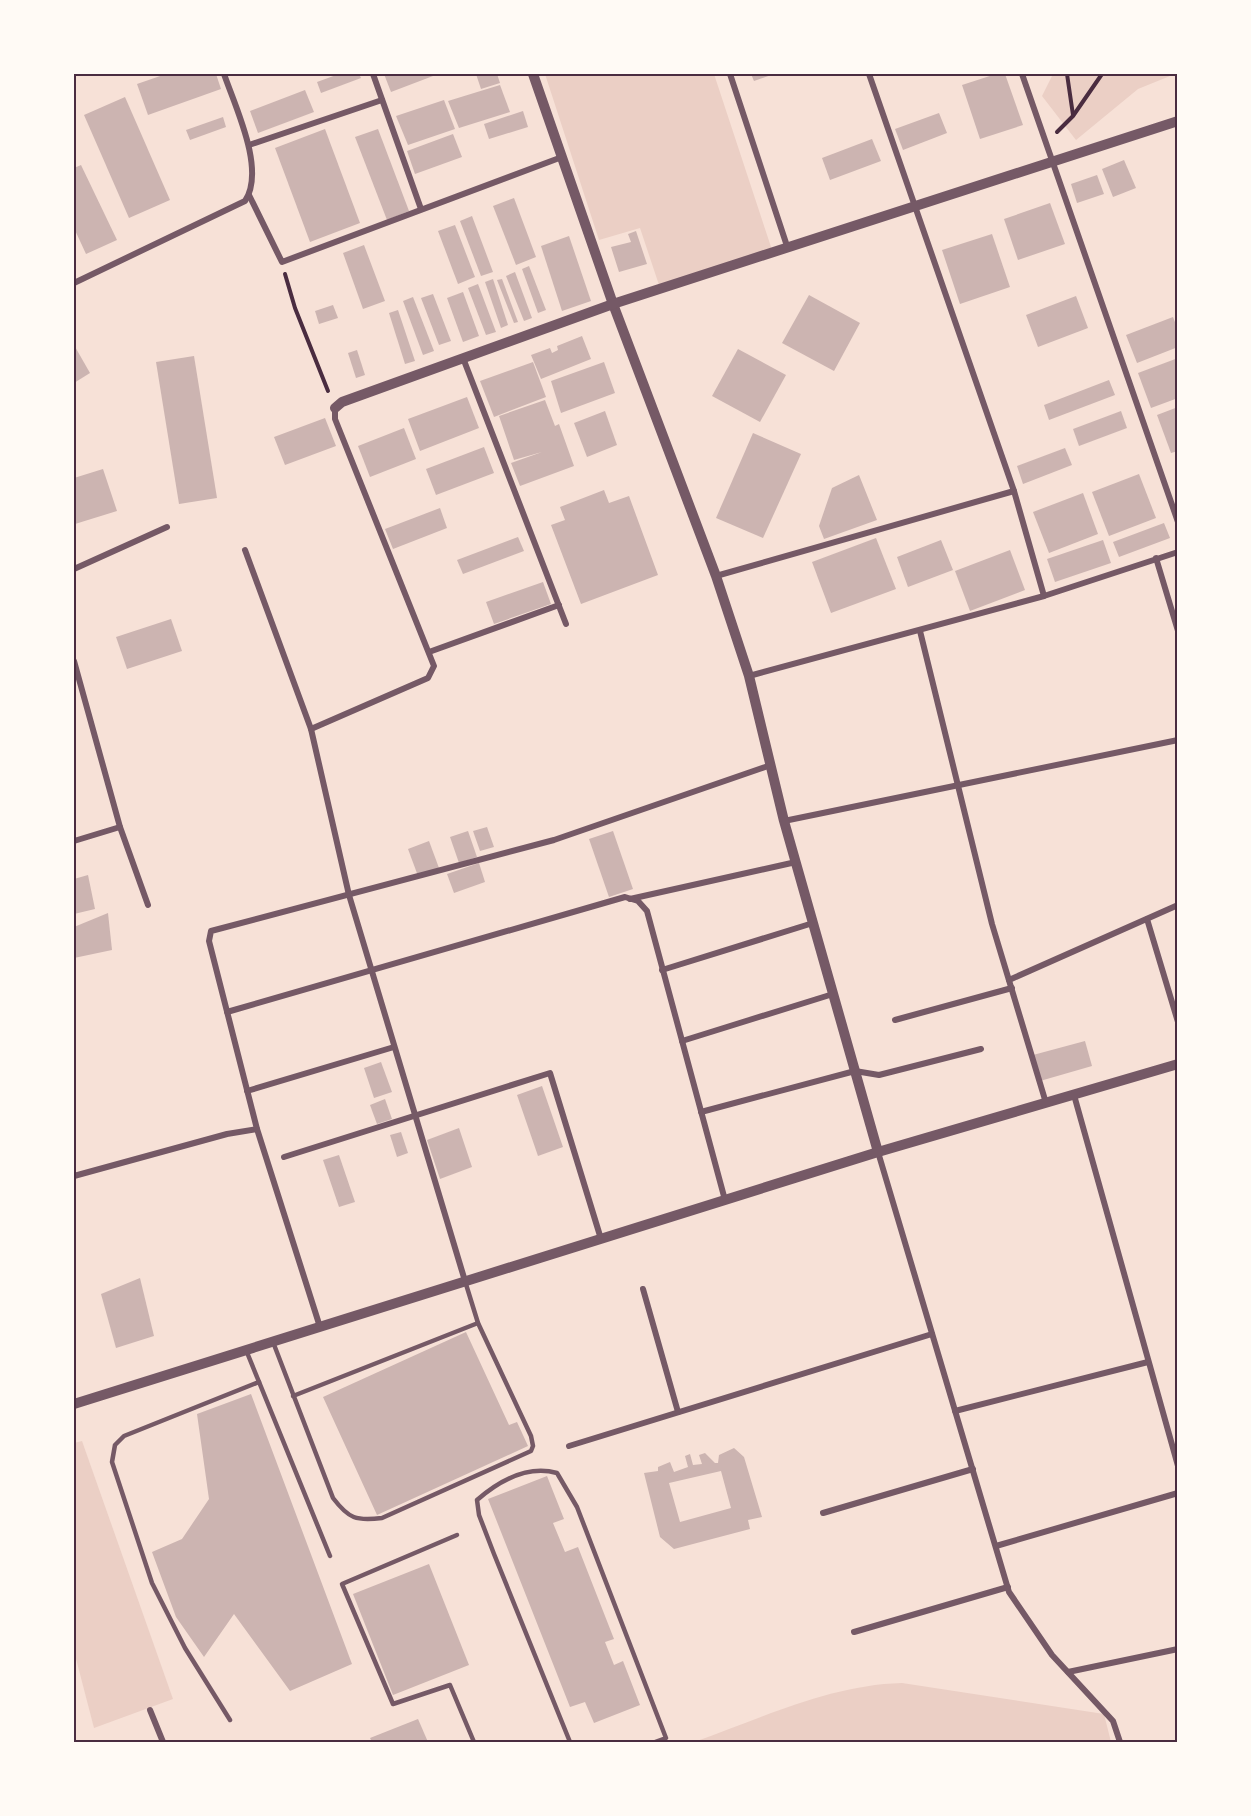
<svg xmlns="http://www.w3.org/2000/svg" width="1251" height="1816" viewBox="0 0 1251 1816" font-family="Manrope,sans-serif">
<rect width="100%" height="100%" fill="#f7e1d7"/>
<g fill="#ebcfc5">
<path d="M545,74H714L773,253L660,288L640,228L599,240Z"/>
<path d="M1053,74H1175L1138,89L1076,140L1042,96Z"/>
<path d="M82,1441L173,1699L94,1728L74,1651V1443Z"/>
<path d="M902,1683L1104,1714L1111,1742H694C762,1718 829,1685 902,1683Z"/>
</g>
<g fill="#ccb4b1" fill-rule="evenodd">
<path d="M166,74H216L221,89L148,115L137,84Z"/>
<path d="M339,74H359L361,78L321,93L317,82Z"/>
<path d="M384,74H432L433,76L391,92Z"/>
<path d="M476,74H497L500,83L481,89Z"/>
<path d="M751,74H774L754,81Z"/>
<path d="M996,74H1005L1023,125L980,139L962,85Z"/>
<path d="M500,85L510,112L459,128L448,101Z"/>
<path d="M305,90L314,112L258,133L250,111Z"/>
<path d="M125,97L170,200L129,218L84,115Z"/>
<path d="M444,100L455,129L408,145L396,116Z"/>
<path d="M523,111L528,127L489,139L484,124Z"/>
<path d="M939,113L947,133L903,150L895,129Z"/>
<path d="M223,117L226,127L190,140L186,130Z"/>
<path d="M325,129L360,223L310,242L275,148Z"/>
<path d="M378,129L409,211L387,220L355,137Z"/>
<path d="M453,134L462,157L415,174L407,151Z"/>
<path d="M872,139L881,161L830,180L822,158Z"/>
<path d="M1124,160L1136,188L1113,197L1102,169Z"/>
<path d="M81,165L117,240L86,254L74,228V168Z"/>
<path d="M1097,175L1104,194L1077,203L1071,184Z"/>
<path d="M514,198L536,257L516,265L493,206Z"/>
<path d="M1050,203L1065,244L1018,260L1004,219Z"/>
<path d="M472,216L493,272L481,276L460,221Z"/>
<path d="M455,225L475,277L458,284L438,231Z"/>
<path d="M636,231L647,264L619,272L611,247L631,242L628,234Z"/>
<path d="M992,234L1010,287L960,304L942,250Z"/>
<path d="M569,236L591,301L562,311L541,246Z"/>
<path d="M364,245L385,301L363,309L343,253Z"/>
<path d="M529,266L546,310L538,313L522,269Z"/>
<path d="M515,272L532,318L524,321L506,276Z"/>
<path d="M493,279L508,325L501,328L485,282Z"/>
<path d="M502,279L518,322L514,323L497,280Z"/>
<path d="M478,284L496,332L486,335L468,288Z"/>
<path d="M463,292L479,336L463,342L447,298Z"/>
<path d="M433,294L451,341L439,345L421,298Z"/>
<path d="M809,295L860,323L834,371L782,343Z"/>
<path d="M1076,296L1088,328L1038,347L1026,315Z"/>
<path d="M413,297L434,351L423,355L403,301Z"/>
<path d="M333,305L338,318L319,324L315,311Z"/>
<path d="M398,310L415,361L405,364L389,313Z"/>
<path d="M1173,317L1178,330V347L1137,363L1126,335Z"/>
<path d="M582,336L591,359L541,379L531,355L550,348L552,353L558,350L557,346Z"/>
<path d="M74,345L90,373L74,383Z"/>
<path d="M738,349L786,375L760,422L712,396Z"/>
<path d="M357,350L365,375L356,378L348,353Z"/>
<path d="M194,356L217,498L179,504L156,362Z"/>
<path d="M1178,358V398L1151,408L1138,373Z"/>
<path d="M533,362L546,397L494,417L480,381Z"/>
<path d="M604,362L615,393L561,413L551,381Z"/>
<path d="M1109,380L1115,395L1049,420L1044,405Z"/>
<path d="M467,397L479,428L420,451L408,419Z"/>
<path d="M545,400L555,426L559,424L574,466L520,486L511,463L542,452L514,460L499,416Z"/>
<path d="M1178,407V451L1171,453L1157,415Z"/>
<path d="M605,411L617,445L587,457L574,423Z"/>
<path d="M1121,411L1127,428L1079,446L1073,429Z"/>
<path d="M325,418L336,446L285,465L274,437Z"/>
<path d="M404,428L416,459L370,477L358,446Z"/>
<path d="M753,433L801,454L763,538L716,518Z"/>
<path d="M484,447L494,473L436,495L426,469Z"/>
<path d="M1065,448L1072,465L1023,484L1017,466Z"/>
<path d="M103,469L117,511L75,524L74,478Z"/>
<path d="M1139,474L1156,518L1109,536L1092,492Z"/>
<path d="M859,475L877,520L824,539L819,526L832,488Z"/>
<path d="M604,490L609,503L629,496L658,575L581,604L551,525L565,520L560,507Z"/>
<path d="M1083,493L1098,534L1049,553L1033,512Z"/>
<path d="M440,508L447,528L393,549L385,529Z"/>
<path d="M1164,523L1170,538L1119,557L1113,542Z"/>
<path d="M518,537L524,551L463,574L457,560Z"/>
<path d="M876,538L896,589L831,613L812,562Z"/>
<path d="M941,540L953,570L908,587L897,557Z"/>
<path d="M1103,540L1111,563L1055,582L1047,559Z"/>
<path d="M1010,550L1025,590L970,611L955,571Z"/>
<path d="M543,582L551,604L494,624L486,602Z"/>
<path d="M171,619L182,651L127,669L116,637Z"/>
<path d="M487,827L494,847L480,851L473,831Z"/>
<path d="M468,831L477,857L459,863L450,837Z"/>
<path d="M613,831L633,889L609,897L589,839Z"/>
<path d="M429,841L439,868L418,876L408,849Z"/>
<path d="M479,863L485,882L454,893L447,874Z"/>
<path d="M88,875L95,909L74,914V879Z"/>
<path d="M108,913L112,950L74,958V927Z"/>
<path d="M1085,1041L1092,1066L1040,1081L1033,1055Z"/>
<path d="M381,1062L392,1092L374,1098L364,1068Z"/>
<path d="M542,1086L563,1147L538,1156L517,1095Z"/>
<path d="M385,1099L392,1119L377,1124L370,1105Z"/>
<path d="M459,1128L472,1167L440,1179L427,1140Z"/>
<path d="M401,1132L408,1153L397,1157L390,1135Z"/>
<path d="M339,1155L355,1202L339,1207L323,1160Z"/>
<path d="M140,1278L154,1336L116,1348L101,1294Z"/>
<path d="M466,1332L509,1425L517,1422L528,1446L377,1515L323,1397Z"/>
<path d="M251,1394L352,1664L290,1691L234,1614L204,1657L176,1617L152,1552L182,1539L209,1499L197,1414Z"/>
<path d="M734,1448L744,1457L762,1517L748,1520L750,1529L674,1549L660,1537L644,1473L658,1471V1467L670,1462L674,1472L688,1467L685,1456L690,1454L693,1465L702,1464L699,1455L705,1453L715,1463H718L719,1455ZM721,1471L731,1508L680,1522L669,1483Z"/>
<path d="M547,1476L564,1519L553,1523L565,1552L578,1547L614,1639L605,1642L614,1665L623,1661L640,1705L594,1723L585,1702L570,1707L488,1499Z"/>
<path d="M429,1564L469,1665L393,1695L353,1594Z"/>
<path d="M418,1719L428,1742H372L370,1738Z"/>
</g>
<g fill="none" stroke-linecap="round" stroke-linejoin="round">
<g stroke="#4a2c40" stroke-width="4">
<path d="M1067,74L1073,115"/>
<path d="M1057,132L1073,116L1102,74"/>
<path d="M285,274L295,308L328,391"/>
</g>
<g stroke="#755966" stroke-width="4.5">
<path d="M273,1342L333,1498C349,1519 356,1521 382,1518L531,1451L533,1446L531,1436L478,1323L465,1281"/>
<path d="M246,1350L330,1556"/>
<path d="M293,1396L478,1323"/>
<path d="M457,1535L342,1584L393,1704L450,1685L474,1742"/>
<path d="M230,1720L185,1648L152,1583L112,1462L115,1445L124,1436L259,1382"/>
<path d="M570,1742L494,1554L479,1515L477,1500C499,1481 528,1465 557,1473L577,1507L666,1738L655,1742"/>
</g>
<g stroke="#755966" stroke-width="6">
<path d="M373,74L421,209"/>
<path d="M730,74L788,249"/>
<path d="M869,74L1014,491L1044,596"/>
<path d="M1022,74L1178,522"/>
<path d="M249,145L382,100"/>
<path d="M249,195L282,262L562,157"/>
<path d="M74,283L245,201C266,170 235,106 224,74"/>
<path d="M463,358L566,624"/>
<path d="M245,550L311,729L349,895L465,1281"/>
<path d="M1156,558L1178,631"/>
<path d="M74,569L167,527"/>
<path d="M716,576L1014,491"/>
<path d="M920,631L992,924L1046,1103"/>
<path d="M429,652L559,605"/>
<path d="M74,661L120,827L148,905"/>
<path d="M749,676L1044,596L1178,552"/>
<path d="M311,729L428,678L434,666L335,419V408"/>
<path d="M784,821L1178,740"/>
<path d="M74,841L120,827"/>
<path d="M630,899L796,862"/>
<path d="M1147,919L1178,1022"/>
<path d="M662,970L813,923"/>
<path d="M1009,980L1178,905"/>
<path d="M227,1012L625,897L638,901L647,911L725,1200"/>
<path d="M895,1020L1012,988"/>
<path d="M682,1041L833,994"/>
<path d="M247,1091L394,1047"/>
<path d="M1074,1095L1178,1466"/>
<path d="M701,1112L855,1071L879,1075L981,1049"/>
<path d="M878,1152L1009,1592L1052,1655L1113,1721L1120,1742"/>
<path d="M284,1157L550,1073L601,1239"/>
<path d="M74,1176L227,1134L257,1129"/>
<path d="M643,1289L678,1412"/>
<path d="M320,1327L257,1129L209,941L211,931L554,840L771,765"/>
<path d="M955,1411L1148,1362"/>
<path d="M569,1446L932,1334"/>
<path d="M823,1513L973,1469"/>
<path d="M996,1546L1178,1493"/>
<path d="M854,1632L1008,1587"/>
<path d="M1068,1672L1178,1649"/>
<path d="M150,1710L163,1742"/>
</g>
<g stroke="#755966" stroke-width="10">
<path d="M533,74L613,304L716,576L749,676L784,821L878,1152"/>
<path d="M335,408L342,402L613,304L1178,121"/>
<path d="M74,1404L878,1152L1178,1064"/>
</g>
</g>
<rect width="1251" height="1816" fill="none" stroke="#fffaf5" stroke-width="150"/>
<rect x="75" y="75" width="1101" height="1666" fill="none" stroke="#4a2c40" stroke-width="2"/>
</svg>
